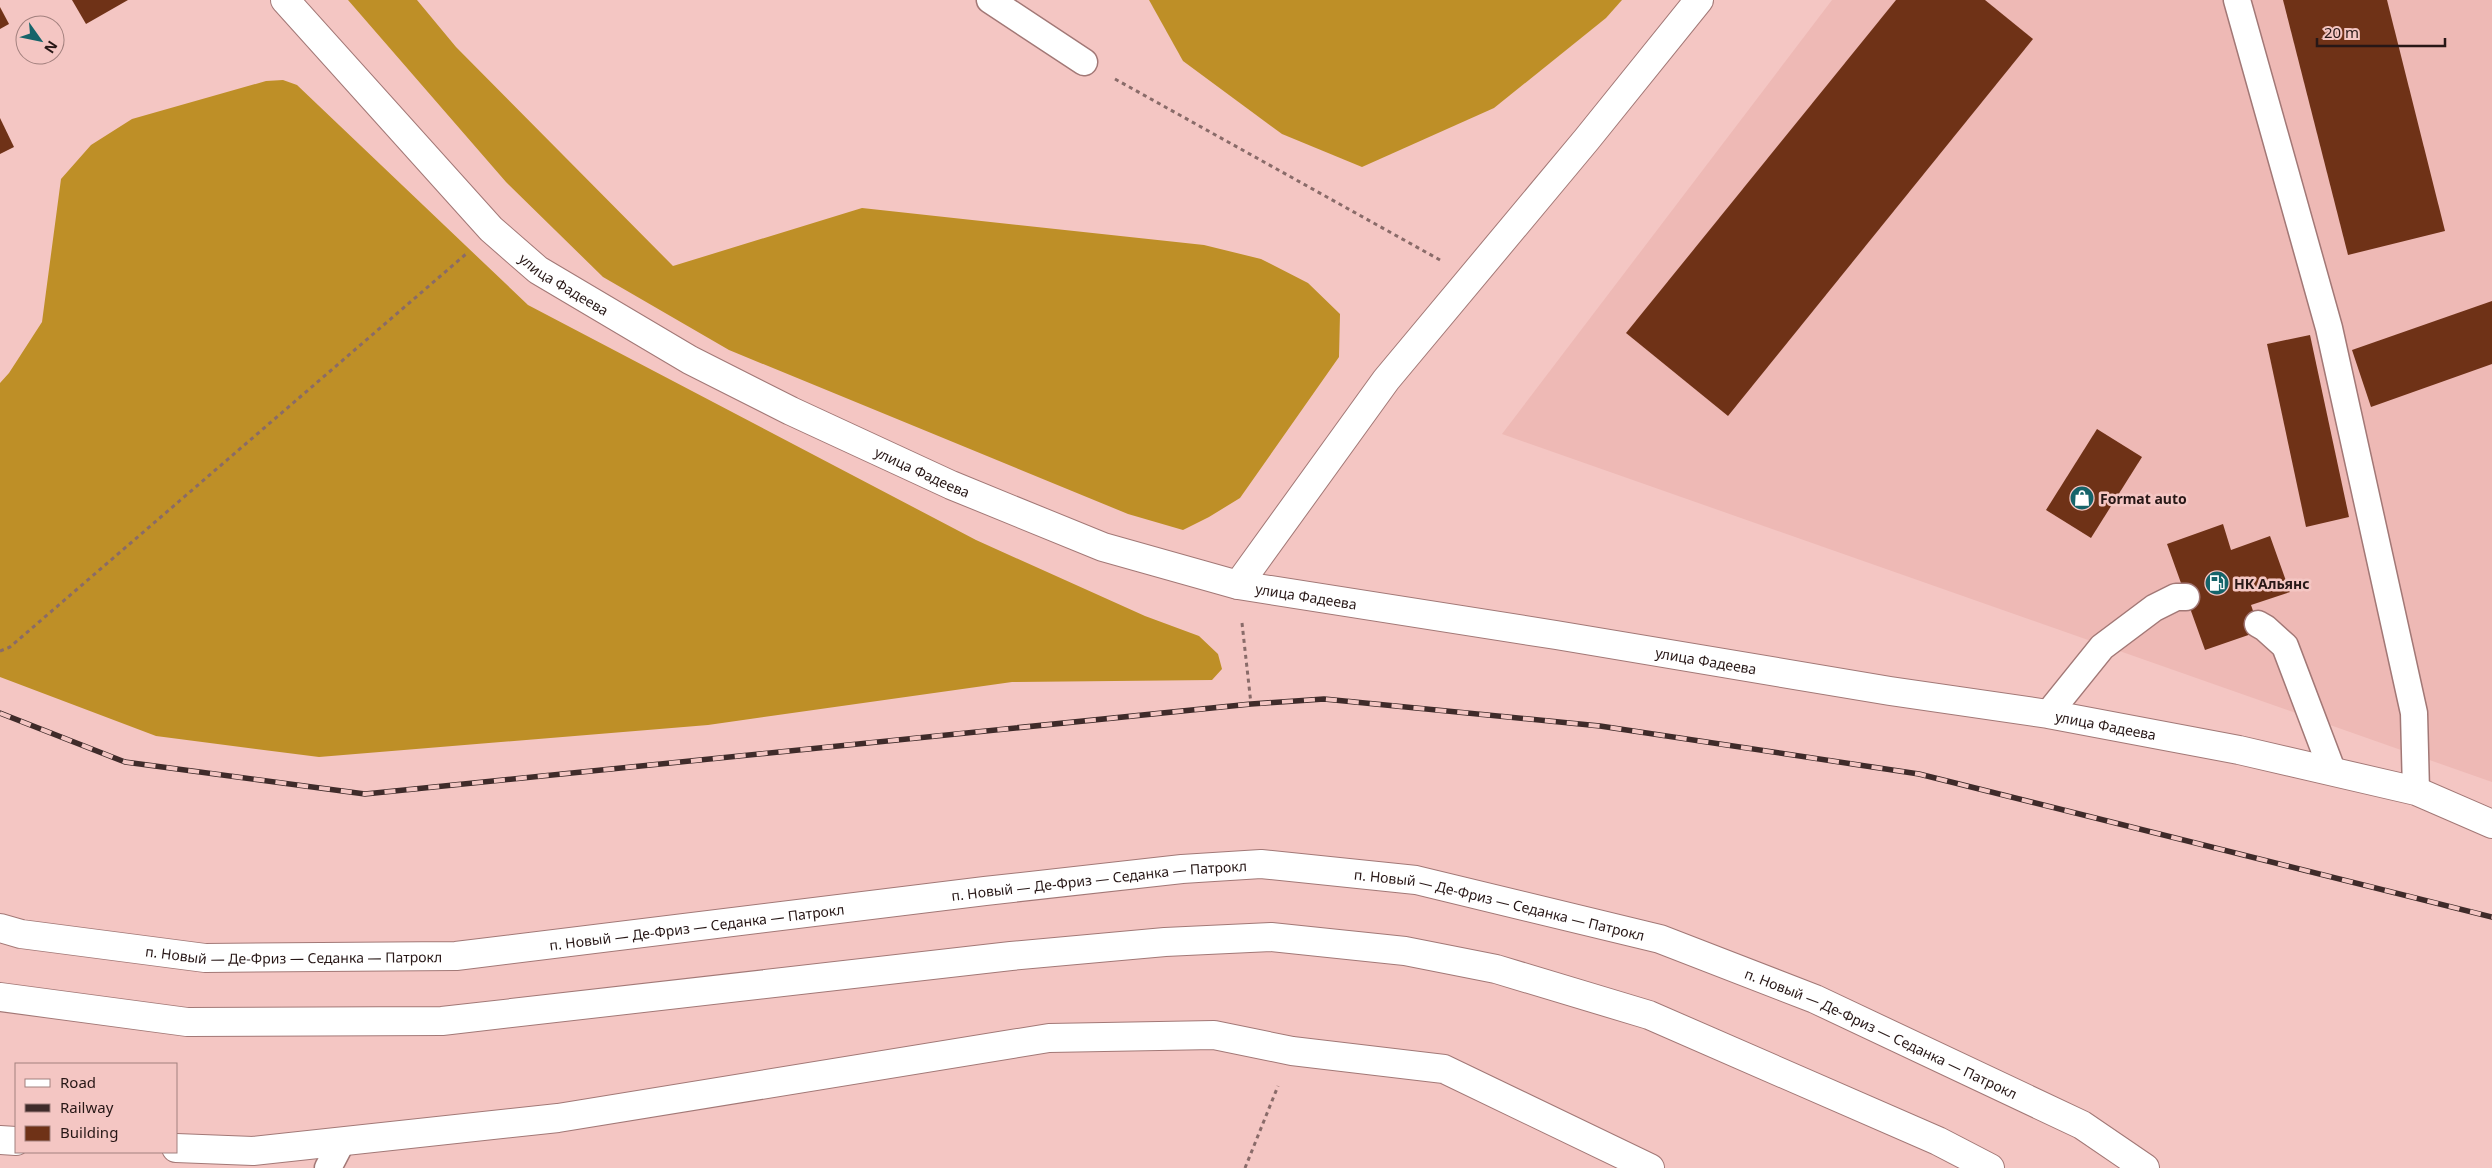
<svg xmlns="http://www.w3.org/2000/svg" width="2492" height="1168" viewBox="0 0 2492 1168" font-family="'Noto Sans',sans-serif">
<rect width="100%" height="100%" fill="#f4c6c3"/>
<path fill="#eeb9b5" d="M1832,0H2492V782L1502,434Z"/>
<g fill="#be8f27">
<path d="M348,0H417L456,47L673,266L862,208L1204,245L1261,259L1308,283L1340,314L1339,357L1240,498L1209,517L1183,530L1128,514L729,350L603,277L506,182Z"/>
<path d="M1149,0H1622L1606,18L1494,108L1362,167L1282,134L1183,61Z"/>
<path d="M283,80L297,85L528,305L976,540L1145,616L1199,636L1218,654L1222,669L1212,680L1012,682L708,725L319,757L156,736L0,677V383L9,373L42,322L61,179L91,145L132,119L266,81Z"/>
</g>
<g fill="#6f3217">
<path d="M72,0H128L86,24Z"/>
<path d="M1896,0H1985L2033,39L1728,416L1626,333Z"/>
<path d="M2283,0H2387L2445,231L2348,255Z"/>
<path d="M0,7L9,24L0,29Z"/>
<path d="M0,118L14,147L0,154Z"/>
<path d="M2492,301V364L2371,407L2352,350Z"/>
<path d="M2310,335L2349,517L2306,527L2267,344Z"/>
<path d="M2097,429L2142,457L2091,538L2046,510Z"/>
<path d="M2223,524L2231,550L2270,536L2290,592L2251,605L2260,631L2205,650L2167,544Z"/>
</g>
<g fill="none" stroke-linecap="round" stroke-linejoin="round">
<defs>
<g id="service">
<path d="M990,0L1084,62"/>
<path d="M2237,0L2329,328L2414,713L2416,791"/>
<path d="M2258,624L2265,628L2285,646L2332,770"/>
<path d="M2048,714L2102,647L2154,608L2176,597H2186"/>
<path d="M328,1168L341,1143"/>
</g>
<g id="minor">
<path d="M1238,585L1386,380L1587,139L1699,0"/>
<path d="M0,1140L16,1141"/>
<path d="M176,1148L253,1151L558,1118L1049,1038L1214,1035L1292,1051L1444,1069L1650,1168"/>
</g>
<g id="primary">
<path id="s1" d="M285,0L491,229L538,270L690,360L791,411L951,485L1103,547L1238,585L1556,635L1890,691L2048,714L2239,750L2416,791L2492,824"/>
</g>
<g id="trunk">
<path id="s2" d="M0,928L21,934L205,958L456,956L985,891L1182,869L1261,864L1416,880L1660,939L1815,999L2082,1125L2145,1168"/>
<path d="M0,997L187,1022L442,1021L1011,956L1165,942L1271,937L1405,951L1496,969L1649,1015L1938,1141L1990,1168"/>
</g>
</defs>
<use href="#service" stroke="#a27876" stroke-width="29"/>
<use href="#minor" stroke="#a27876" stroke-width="30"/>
<use href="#primary" stroke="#a27876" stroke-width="30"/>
<use href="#trunk" stroke="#a27876" stroke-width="30"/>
<g stroke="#896b69" stroke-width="3" stroke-dasharray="4 4" stroke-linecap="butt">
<path d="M1115,79L1440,260"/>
<path d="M1242,623L1251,704"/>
<path d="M0,651L10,647L466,254"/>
<path d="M1245,1168L1278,1086"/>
</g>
<use href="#service" stroke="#fff" stroke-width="26"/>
<use href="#minor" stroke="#fff" stroke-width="28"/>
<use href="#primary" stroke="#fff" stroke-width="28"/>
<use href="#trunk" stroke="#fff" stroke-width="28"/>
<defs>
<path id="rail" d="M0,713L125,762L365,794L1251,704L1324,699L1600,726L1919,774L2492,917"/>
</defs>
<use href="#rail" stroke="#3f2b2a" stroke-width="5.5"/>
<use href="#rail" stroke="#f4c6c3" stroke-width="4" stroke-dasharray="11" stroke-linecap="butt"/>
</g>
<defs>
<symbol id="shop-disc" viewBox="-11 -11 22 22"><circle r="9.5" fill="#15646a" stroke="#f4c6c3"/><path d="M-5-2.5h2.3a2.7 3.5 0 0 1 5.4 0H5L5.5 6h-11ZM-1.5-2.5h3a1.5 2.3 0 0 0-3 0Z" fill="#fff"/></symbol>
<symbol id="fuel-disc" viewBox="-11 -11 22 22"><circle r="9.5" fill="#15646a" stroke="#f4c6c3"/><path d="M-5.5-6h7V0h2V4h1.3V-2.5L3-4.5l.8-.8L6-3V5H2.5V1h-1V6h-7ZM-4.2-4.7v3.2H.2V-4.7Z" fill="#fff"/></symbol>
</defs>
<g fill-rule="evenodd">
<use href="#shop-disc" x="2068" y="484" width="28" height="28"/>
<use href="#fuel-disc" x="2203" y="569" width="28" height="28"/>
</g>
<g text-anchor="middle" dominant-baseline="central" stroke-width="5" stroke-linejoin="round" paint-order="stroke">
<g font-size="14" fill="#271716" stroke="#f4c6c3">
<text stroke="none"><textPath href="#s1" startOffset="400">улица Фадеева</textPath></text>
<text stroke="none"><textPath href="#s1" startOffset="805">улица Фадеева</textPath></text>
<text stroke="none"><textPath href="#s1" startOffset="1210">улица Фадеева</textPath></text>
<text stroke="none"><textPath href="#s1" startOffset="1615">улица Фадеева</textPath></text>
<text stroke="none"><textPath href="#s1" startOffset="2020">улица Фадеева</textPath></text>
<text stroke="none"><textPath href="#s2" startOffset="1106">п. Новый — Де-Фриз — Седанка — Патрокл</textPath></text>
<text stroke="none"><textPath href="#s2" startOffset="1511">п. Новый — Де-Фриз — Седанка — Патрокл</textPath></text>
<text stroke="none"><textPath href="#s2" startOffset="701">п. Новый — Де-Фриз — Седанка — Патрокл</textPath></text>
<text stroke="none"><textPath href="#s2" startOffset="296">п. Новый — Де-Фриз — Седанка — Патрокл</textPath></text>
<text stroke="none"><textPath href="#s2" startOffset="1916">п. Новый — Де-Фриз — Седанка — Патрокл</textPath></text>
</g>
<g font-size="14" font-weight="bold" fill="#271716" stroke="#f4c6c3" text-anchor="start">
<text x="2100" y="498">Format auto</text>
<text x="2234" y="583">НК Альянс</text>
</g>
</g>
<rect x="15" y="1063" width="162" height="90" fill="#f4c6c3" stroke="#a2807e"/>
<rect x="25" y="1079" width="25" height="8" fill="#ffffff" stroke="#a2807e"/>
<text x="60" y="1088" font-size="15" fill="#271716">Road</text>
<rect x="25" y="1104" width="25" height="8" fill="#3f2b2a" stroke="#a2807e"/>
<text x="60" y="1113" font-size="15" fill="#271716">Railway</text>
<rect x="25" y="1126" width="25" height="15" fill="#6f3217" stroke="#a2807e"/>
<text x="60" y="1138" font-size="15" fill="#271716">Building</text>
<g transform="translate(40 40) rotate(123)"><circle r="24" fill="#f4c6c3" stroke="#a2807e"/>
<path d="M0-4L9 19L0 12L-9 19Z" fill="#15646a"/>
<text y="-8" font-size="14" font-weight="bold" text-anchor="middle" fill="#271716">N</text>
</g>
<path d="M2317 38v8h128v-8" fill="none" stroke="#271716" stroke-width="2.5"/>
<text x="2324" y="38" font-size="15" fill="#271716" stroke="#f4c6c3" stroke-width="4" paint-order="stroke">20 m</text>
</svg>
